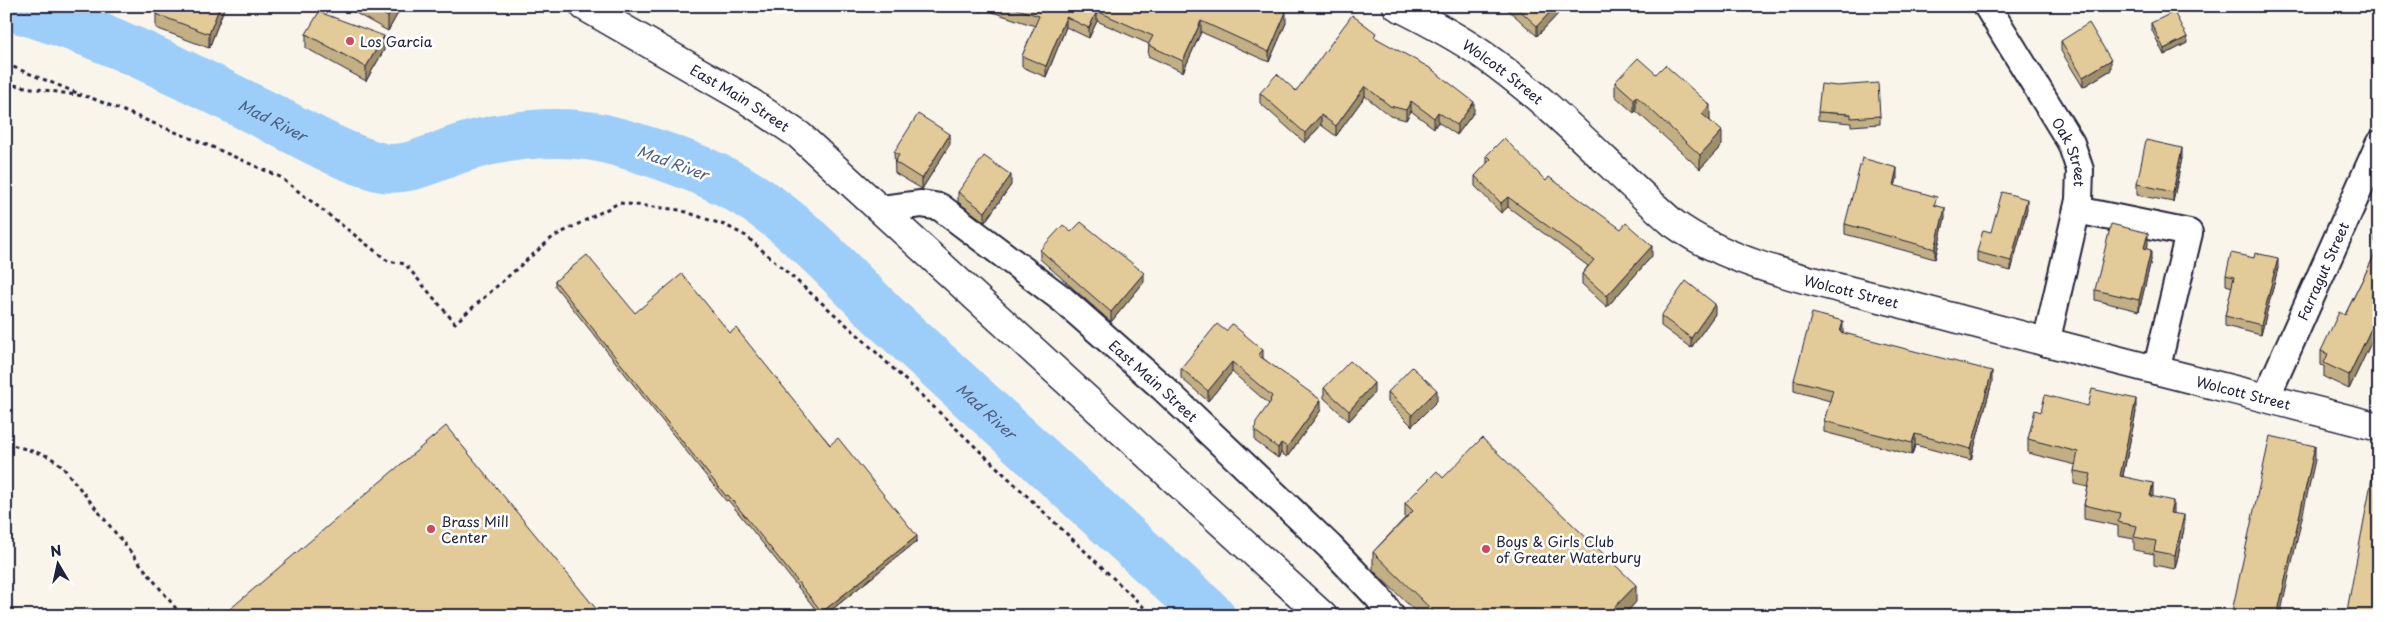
<svg xmlns="http://www.w3.org/2000/svg" width="2385" height="622" viewBox="0 0 2385 622" font-family="'Playpen Sans',sans-serif">
<rect width="100%" height="100%" fill="#f9f5eb"/>
<filter id="ink" filterUnits="userSpaceOnUse"><feTurbulence type="fractalNoise" baseFrequency=".02" numOctaves="2"/><feDisplacementMap in="SourceGraphic" scale="10" xChannelSelector="R" yChannelSelector="G"/><feConvolveMatrix kernelMatrix="1 2 1 2 8 2 1 2 1" color-interpolation-filters="sRGB"/></filter>
<g filter="url(#ink)">
<g fill="none" stroke-linecap="round" stroke-linejoin="round">
<path stroke="#9dcdf9" stroke-width="49" id="s1" d="M9,6C97,30 176,70 257,111C297,130 337,156 380,167C409,174 441,153 469,146C513,134 557,129 602,138C643,148 706,169 742,191C801,225 846,281 896,327C1001,423 1106,519 1211,616"/>
<defs>
<g id="minor">
<path id="s2" d="M1987,6L2071,143L2080,170L2079,200L2046,343"/>
<path id="s3" d="M882,209L921,204L940,207L1062,299L1163,388L1330,547L1378,597L1391,616"/>
<path d="M2077,210L2189,233L2156,371"/>
<path id="s4" d="M2266,398L2379,144"/>
</g>
<g id="major">
<path id="s5" d="M584,6L744,98L799,135L1323,616"/>
<path id="s6" d="M1397,6C1427,21 1456,36 1483,55C1552,103 1610,168 1673,223C1736,269 1829,284 1903,304C2061,347 2220,386 2379,427"/>
</g>
</defs>
<use href="#minor" stroke="#22223b" stroke-width="30"/>
<use href="#major" stroke="#22223b" stroke-width="31"/>
<g stroke="#22223b" stroke-width="3" stroke-dasharray="4 4" stroke-linecap="butt">
<path d="M6,64L82,95"/>
<path d="M6,84L89,97L210,146L280,177L388,261L405,264L455,323L553,237L619,203L680,210L727,226L746,236L858,335L1153,616"/>
<path d="M6,443L48,456L61,465L182,616"/>
</g>
<use href="#minor" stroke="#fff" stroke-width="26"/>
<use href="#major" stroke="#fff" stroke-width="28"/>
</g>
<g fill="#c3af84" stroke="#22223b">
<path d="M225,6L209,48L156,28V14Z"/>
<path d="M343,6H402L388,31Z"/>
<path d="M968,6H1273L1286,23L1269,62L1201,32L1183,72L1148,56L1149,44L1097,21L1089,38L1066,27L1046,77L1022,67V56L1035,26L983,9L982,12Z"/>
<path d="M1504,6H1558V14L1537,36Z"/>
<path d="M2151,23L2187,43L2164,55L2151,28Z"/>
<path d="M306,34L384,50L366,81L306,48Z"/>
<path d="M1376,38L1474,112L1457,135L1438,122L1434,128L1411,111L1406,120L1390,116L1365,96L1336,136L1321,125L1305,143L1260,103V93L1296,91Z"/>
<path d="M2061,41L2111,70L2083,87L2061,51Z"/>
<path d="M1656,74L1710,120L1722,145L1700,169L1636,111L1634,113L1615,96V82Z"/>
<path d="M1818,112L1880,116V124L1851,126V123L1818,120Z"/>
<path d="M950,144L922,189L895,173L894,152Z"/>
<path d="M1487,155L1546,181L1652,256L1607,307L1582,284V274L1588,266L1508,207L1501,213L1475,186V176L1487,164Z"/>
<path d="M2182,158L2173,202L2137,195V184Z"/>
<path d="M1897,178L1895,186L1937,206L1945,218L1935,259L1845,234V224Z"/>
<path d="M1011,185L985,222L958,202V192Z"/>
<path d="M2027,209L2011,271L1977,262V252L1991,232Z"/>
<path d="M2379,220V244L2375,242V228Z"/>
<path d="M2148,244L2147,249L2151,260L2139,311L2095,300V290Z"/>
<path d="M2379,246V328H2378L2349,389L2324,377V366L2321,365V351L2345,315Z"/>
<path d="M1040,250L1144,282L1111,322L1040,259Z"/>
<path d="M2254,258L2278,268L2261,335L2225,326V316L2232,287L2226,285V275Z"/>
<path d="M555,281L635,313L730,333L917,541L824,616H821L728,500L726,501L555,286Z"/>
<path d="M1715,314L1691,348L1661,326V316Z"/>
<path d="M1226,331L1263,358L1321,410L1287,457L1281,453L1278,458L1255,441V431L1269,404L1232,372L1208,401L1181,378V368Z"/>
<path d="M1843,333L1992,382L1971,460L1915,445L1912,455L1824,432V421L1830,401L1794,391V380Z"/>
<path d="M1324,388L1374,393L1349,421L1324,398Z"/>
<path d="M1388,392L1437,401L1412,426L1388,402Z"/>
<path d="M2088,406L2136,412L2123,476L2153,497L2173,513L2184,529L2175,569L2154,565V554L2134,550V539L2118,536V526L2084,519V505L2088,487L2074,484V471L2076,465L2028,453V439L2041,412Z"/>
<path d="M1443,478L1636,602L1623,616H1420L1373,570V552L1405,518V503Z"/>
</g>
<g fill="#9f8e6b" stroke="#22223b">
<path d="M220,6H225L209,48V34Z"/>
<path d="M394,6H402L388,31V17Z"/>
<path d="M1556,6H1558V14L1537,36V26Z"/>
<path d="M1097,11V21L1089,38V28Z"/>
<path d="M1286,12V23L1269,62V52Z"/>
<path d="M1066,17V27L1046,77V66Z"/>
<path d="M1201,21V32L1183,72V61Z"/>
<path d="M384,36V50L366,81V67Z"/>
<path d="M2187,37V43L2164,55V49Z"/>
<path d="M2111,60V70L2083,87V77Z"/>
<path d="M1365,86V96L1336,136V126Z"/>
<path d="M1636,96V111L1634,113V99Z"/>
<path d="M1411,101V111L1406,120V110Z"/>
<path d="M1474,102V112L1457,135V125Z"/>
<path d="M1710,105V120L1702,128V114Z"/>
<path d="M1438,112V122L1434,128V118Z"/>
<path d="M1321,115V125L1305,143V133Z"/>
<path d="M1722,131V145L1700,169V155Z"/>
<path d="M950,134V144L922,189V179Z"/>
<path d="M2182,148V158L2173,202V192Z"/>
<path d="M1897,168V178L1893,195V185Z"/>
<path d="M1011,175V185L985,222V212Z"/>
<path d="M1508,197V207L1501,213V203Z"/>
<path d="M2027,199V209L2011,271V261Z"/>
<path d="M1945,208V218L1935,259V249Z"/>
<path d="M2148,233V244L2144,258V248Z"/>
<path d="M1652,246V256L1607,307V296Z"/>
<path d="M2151,250V260L2139,311V300Z"/>
<path d="M2278,258V268L2261,335V325Z"/>
<path d="M1144,273V282L1111,322V312Z"/>
<path d="M1715,304V314L1691,348V338Z"/>
<path d="M2378,314V328L2349,389V375Z"/>
<path d="M1843,321V333L1840,332Z"/>
<path d="M1263,350V360L1258,355Z"/>
<path d="M1232,362V372L1208,401V391Z"/>
<path d="M1992,371V382L1971,460V449Z"/>
<path d="M1374,383V393L1349,421V411Z"/>
<path d="M1437,390V401L1412,426V415Z"/>
<path d="M2136,399V412L2120,489V476Z"/>
<path d="M1321,400V410L1287,457V447Z"/>
<path d="M1915,434V445L1912,455V443Z"/>
<path d="M1281,443V453L1278,458V448Z"/>
<path d="M2315,446V460L2280,616H2277Z"/>
<path d="M2153,483V497L2150,496Z"/>
<path d="M2173,501V514L2170,513Z"/>
<path d="M2184,515V529L2175,569V555Z"/>
<path d="M917,536V541L824,616H822V612Z"/>
<path d="M1636,585V602L1623,616H1613V609Z"/>
</g>
<g fill="#e3cb99" stroke="#22223b">
<path d="M159,6H220L209,34L156,14Z"/>
<path d="M369,6H394L388,17Z"/>
<path d="M1008,6H1273L1286,12L1269,52L1201,21L1183,61L1148,45L1153,36L1097,11L1089,28L1066,17L1046,66L1022,56L1039,16Z"/>
<path d="M1515,6H1556L1537,26Z"/>
<path d="M319,12L384,36L366,67L306,34Z"/>
<path d="M2174,12L2187,37L2164,49L2151,23Z"/>
<path d="M1352,15L1376,33L1374,37L1430,68L1474,102L1457,125L1438,112L1434,118L1411,101L1406,110L1390,106L1365,86L1336,126L1321,115L1305,133L1260,93L1277,74L1296,91Z"/>
<path d="M2089,23L2111,60L2083,77L2061,41Z"/>
<path d="M1638,58L1656,74L1665,65L1710,105L1702,114L1722,131L1700,155L1636,96L1634,99L1615,82Z"/>
<path d="M1878,83L1880,116L1851,118V114L1818,112L1821,84L1837,86Z"/>
<path d="M918,114L950,134L922,179L895,162L899,155L894,152Z"/>
<path d="M1504,138L1546,181L1549,177L1621,229L1626,223L1652,246L1607,296L1582,274L1594,260L1508,197L1501,203L1475,176L1491,159L1487,155Z"/>
<path d="M2146,140L2182,148L2173,192L2137,184Z"/>
<path d="M984,156L1011,175L985,212L958,192Z"/>
<path d="M1862,158L1897,168L1893,185L1937,197L1934,205L1945,208L1935,249L1845,224Z"/>
<path d="M2002,192L2027,199L2011,261L1977,252L1983,230L1991,232Z"/>
<path d="M2379,220V229L2375,228Z"/>
<path d="M1081,222L1144,273L1111,312L1040,250L1063,225L1071,232Z"/>
<path d="M2111,224L2148,233L2144,248L2151,250L2139,300L2095,290Z"/>
<path d="M2379,246V314H2378L2349,375L2324,363L2328,354L2321,351L2339,312L2345,315Z"/>
<path d="M2231,253L2254,258L2255,253L2278,258L2261,325L2225,316L2234,277L2226,275Z"/>
<path d="M587,255L635,313L682,274L730,333L736,328L830,445L838,438L917,536L822,612L728,495L726,496L555,281Z"/>
<path d="M1686,281L1715,304L1691,338L1661,316Z"/>
<path d="M1812,313L1843,321L1840,332L1992,371L1971,449L1915,434L1912,443L1824,421L1833,390L1794,380Z"/>
<path d="M1217,324L1226,331L1232,324L1263,350L1258,355L1321,400L1287,447L1281,443L1278,448L1255,431L1256,422L1271,401L1270,400L1272,396L1232,362L1208,391L1181,368Z"/>
<path d="M1350,361L1374,383L1349,411L1324,388Z"/>
<path d="M1412,367L1437,390L1412,415L1388,392Z"/>
<path d="M2092,389L2136,399L2120,476L2153,483L2150,496L2173,501L2170,513L2184,515L2175,555L2154,551L2156,541L2134,537L2137,526L2118,522L2120,513L2084,505L2091,474L2074,471L2078,452L2028,439L2035,410L2041,412L2045,395L2088,406Z"/>
<path d="M446,426L602,616H224L223,615Z"/>
<path d="M2270,436L2315,446L2277,616H2231Z"/>
<path d="M1482,438L1636,585L1613,609L1620,616H1438L1373,552L1413,511L1405,503L1437,471L1443,478Z"/>
<path d="M2374,467L2379,468V616H2346Z"/>
</g>
</g>
<g fill="#d1495b" stroke="#fff" stroke-width="2">
<circle cx="350" cy="41" r="5"/>
<circle cx="431" cy="529" r="5"/>
<circle cx="1486" cy="549" r="5"/>
</g>
<g text-anchor="middle" dominant-baseline="central" stroke-width="5" stroke-linejoin="round" paint-order="stroke">
<g font-size="14" fill="#22223b" stroke="#fff" text-anchor="start">
<text x="360" y="41">Los Garcia</text>
<text x="441" y="521">Brass Mill<tspan x="441" dy="16">Center</tspan></text>
<text x="1496" y="541">Boys &amp; Girls Club<tspan x="1496" dy="16">of Greater Waterbury</tspan></text>
</g>
<g font-size="14" fill="#22223b" stroke="#fff">
<text stroke="none"><textPath href="#s6" startOffset="125">Wolcott Street</textPath></text>
<text stroke="none"><textPath href="#s5" startOffset="181">East Main Street</textPath></text>
<text stroke="none"><textPath href="#s2" startOffset="169">Oak Street</textPath></text>
<text stroke="none"><textPath href="#s4" startOffset="139">Farragut Street</textPath></text>
<text stroke="none"><textPath href="#s6" startOffset="545">Wolcott Street</textPath></text>
<text stroke="none"><textPath href="#s3" startOffset="334">East Main Street</textPath></text>
<text stroke="none"><textPath href="#s6" startOffset="950">Wolcott Street</textPath></text>
</g>
<g font-size="15" font-style="italic" fill="#4d5e7e" stroke="#fff">
<text stroke="none"><textPath href="#s1" startOffset="288">Mad River</textPath></text>
<text transform="translate(673 162) rotate(20)">Mad River</text>
<text stroke="none"><textPath href="#s1" startOffset="1112">Mad River</textPath></text>
</g>
</g>
<rect width="2385" height="622" fill="none" stroke="#fff" stroke-width="25"/>
<rect x="12" y="12" width="2360" height="597" fill="none" stroke="#22223b" stroke-width="2" filter="url(#ink)"/>
<g transform="translate(58 564) rotate(351)" stroke="#ffffff" stroke-width="4" paint-order="stroke">
<path d="M0-4L9 19L0 12L-9 19Z" fill="#22223b"/>
<text y="-8" font-size="14" font-weight="bold" text-anchor="middle" fill="#22223b">N</text>
</g>
</svg>
